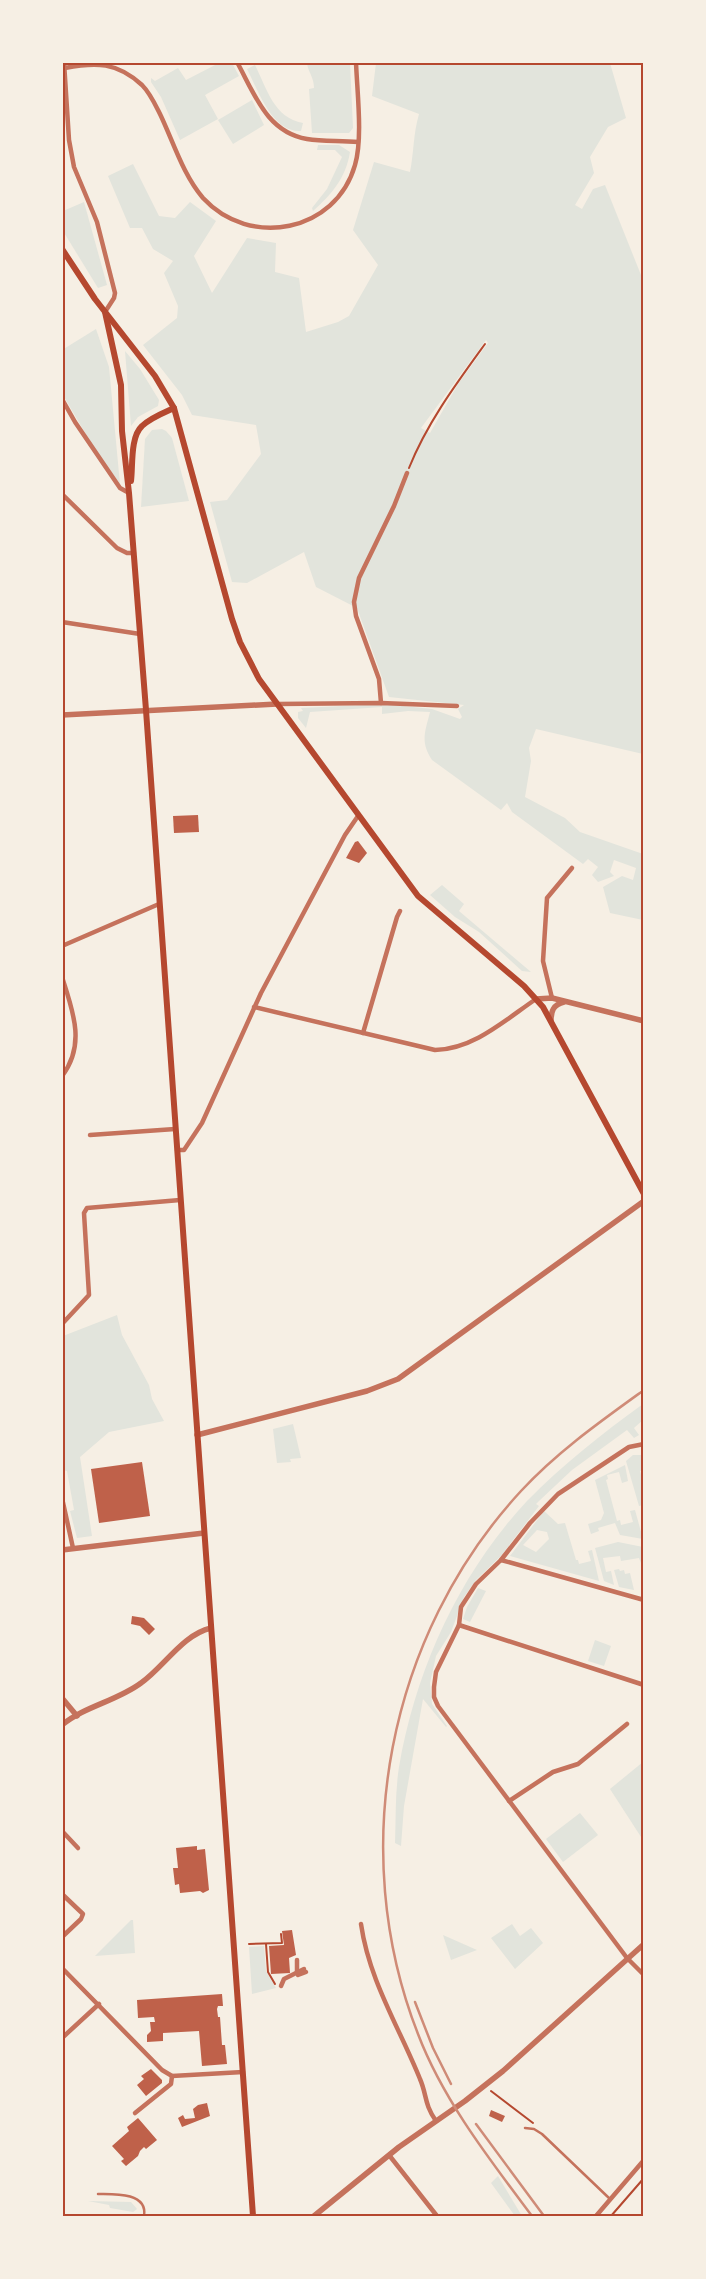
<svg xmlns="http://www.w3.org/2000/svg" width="706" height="2279" viewBox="0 0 706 2279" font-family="'Sofia Sans Condensed',sans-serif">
<rect width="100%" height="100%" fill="#f6efe4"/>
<g fill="#e2e4dc" fill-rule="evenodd">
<path d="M219,63H232L239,76L205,95L218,119L180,140L161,97L151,82V78L155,81L178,68L186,80Z"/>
<path d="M307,63H350L353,128L349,133H312L309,89L314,88C314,77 308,72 307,63Z"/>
<path d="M376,63H610L626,118L608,127L590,157L594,173L575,205L582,209L593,189L605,185L643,280V754L536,729L529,748L531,761L525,797L565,818L580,832L643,854V920L610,913L603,887L622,876L633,880L636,868L614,860L610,872L614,876L598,882L592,875L598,867L588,859L583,864L512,812L507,803L501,810L432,760C420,742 425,732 430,712L408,711L382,714V707L310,712L306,728L298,718V712L303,711L301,708L384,704L432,709L460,719L462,717L458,709L464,705L389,697L357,608L316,587L304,552L247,583L232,582L210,502L227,500L261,454L256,425L192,415L182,395L143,345L177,318L178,306L164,273L173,261L153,249L142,228H130L108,176L133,164L159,216L175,218L190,202L216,221L194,256L212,293L247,238L276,243L275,272L299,278L306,332L338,322L349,316L378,265L353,230L374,162L410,172C414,152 413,135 419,114L372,96ZM486,340L488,343L458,384L430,433L421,428Z"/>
<path d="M255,65C267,89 274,118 303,123L301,131C272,133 258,90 247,69Z"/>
<path d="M252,100L264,125L233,144L218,120Z"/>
<path d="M318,145H339L350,152C346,178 331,195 313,211L312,208L327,189L342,157L335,150H317Z"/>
<path d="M84,202L107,285L98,288L63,231V211Z"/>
<path d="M96,329L109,367L120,484L91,443L63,395L62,350Z"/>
<path d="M125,351L140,369L159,400L158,406L138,417L131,426Z"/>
<path d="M162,429L166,431L172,438L189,501L141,507L145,439L152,430Z"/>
<path d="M442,885L464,904L459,911L531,972L522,971L479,932L455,917L430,895Z"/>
<path d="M117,1315L122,1335L149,1385L152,1399L164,1421L109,1432L80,1457L92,1536L77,1538L70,1511L74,1510L67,1471L63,1470V1336Z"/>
<path d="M643,1404V1420L634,1428L639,1435L634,1438L627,1430L572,1470L539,1501L536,1504L539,1506L501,1556L476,1580L464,1597L451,1632L436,1656L430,1683L432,1704L447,1726L446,1727L423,1699L404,1806L401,1846L395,1843C396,1818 395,1792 399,1767C416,1669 459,1574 527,1501C562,1465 603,1433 643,1404Z"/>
<path d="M293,1424L301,1458L290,1459L291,1462L277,1463L273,1429Z"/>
<path d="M633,1455H643V1470L640,1471L643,1482V1505L639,1506L626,1461Z"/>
<path d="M625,1465L628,1481L622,1483L619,1472L607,1475L608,1479L606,1480L617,1521L620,1520L621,1525L633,1522L630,1511L635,1510L643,1539L620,1535L615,1523L598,1528L599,1531L591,1534L588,1524L601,1520L604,1513L595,1480Z"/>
<path d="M544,1511L558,1524L565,1523L576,1560H578L579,1564L591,1561L588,1551L592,1550L599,1581L510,1556ZM537,1530L547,1532L549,1539L536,1552L523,1545Z"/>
<path d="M618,1542L643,1547V1562L641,1563L639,1558L621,1561L620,1556L603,1558L606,1572L611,1571L614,1585L604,1581L595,1548Z"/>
<path d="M619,1569L620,1571L624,1570L625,1574L630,1573L634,1590L619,1587L614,1570Z"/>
<path d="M478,1588L486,1591L470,1622L463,1619L467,1607Z"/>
<path d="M595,1640L611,1646L604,1666L588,1661Z"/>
<path d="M643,1762V1840L610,1789Z"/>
<path d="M580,1813L598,1835L563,1862L546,1839Z"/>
<path d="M131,1920H133L135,1953L95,1956Z"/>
<path d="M512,1924L520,1936L531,1928L543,1943L515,1969L491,1938Z"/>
<path d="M443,1935L477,1950L451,1960Z"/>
<path d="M264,1946L266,1971L276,1988L252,1994L249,1947Z"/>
<path d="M498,2176L522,2216H515L491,2183Z"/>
<path d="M88,2201L131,2202L137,2209L133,2212L110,2208L109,2205Z"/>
</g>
<g fill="#bf614a">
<path d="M198,815L199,832L174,833L173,816Z"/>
<path d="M358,841L367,853L359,863L346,858L355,842Z"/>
<path d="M142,1462L150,1516L99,1523L91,1469Z"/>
<path d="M132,1616L144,1618L155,1629L149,1635L140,1626L131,1624Z"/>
<path d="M197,1846V1850L205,1849L209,1890L203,1893L200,1891L180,1893L179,1884L175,1885L173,1868H178L176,1848Z"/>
<path d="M292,1930L296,1955L289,1958L290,1973L271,1974L269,1946L284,1945L282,1931Z"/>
<path d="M222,1994L223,2006H218L217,2009L218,2017H220L222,2045H225L227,2064L202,2066L199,2031L163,2033V2041L147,2042V2035L151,2031L150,2022H155L154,2017L138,2018L137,2000Z"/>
<path d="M151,2069L162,2080V2083L146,2096L137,2085L144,2079L141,2076Z"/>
<path d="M207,2103L210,2116L182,2127L178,2118L183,2115L185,2119L195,2118L193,2109L198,2105Z"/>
<path d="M491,2110L505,2116L502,2122L489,2116Z"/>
<path d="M138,2118L157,2140L146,2149L144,2147L140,2151L138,2156L126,2166L121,2161L124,2159L112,2146L129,2131L127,2127Z"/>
</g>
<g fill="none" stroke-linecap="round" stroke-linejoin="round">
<g stroke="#b5482f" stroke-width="2">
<path d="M409,468C427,423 456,384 485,344"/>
<path d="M249,1944L282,1943L281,1934"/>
<path d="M266,1944L268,1972L275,1984"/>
<path d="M491,2091L533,2123"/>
<path d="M611,2216L644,2178"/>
</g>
<g stroke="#c5725c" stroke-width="2.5">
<path d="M525,2128L534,2129L542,2134L610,2199"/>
<path d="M98,2194C113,2194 148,2192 144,2216"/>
</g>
<g stroke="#c5725c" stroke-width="4.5">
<path d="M64,62L69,140L74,167L97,222L115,293L114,298L105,312"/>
<path d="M237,62C255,95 267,132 307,139C324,142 341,140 358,142"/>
<path d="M65,68C96,62 117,62 142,85C150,93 155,104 160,114C173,141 183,175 203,198C250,249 336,232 355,165C363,138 357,91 356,62"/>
<path d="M62,399L75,422L120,488L129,493"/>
<path d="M62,494L117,548L127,553H134"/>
<path d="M62,622L140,634"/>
<path d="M381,703L379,679L356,616L354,602L359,578L394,506L407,473"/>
<path d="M277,704L381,703L457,706"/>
<path d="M62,946L159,904"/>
<path d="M62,977C73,1011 86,1045 62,1076"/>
<path d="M552,998L543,961L547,898L572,868"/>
<path d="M254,1007L435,1050C474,1049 505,1020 536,999"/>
<path d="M363,1033L397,917L400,911"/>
<path d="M90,1135L175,1129"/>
<path d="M177,1150H184L202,1123L261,993L345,835L358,816"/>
<path d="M62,1324L89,1295L84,1213L87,1208L180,1200"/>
<path d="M644,1444L629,1447L558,1494L530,1523L501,1560L476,1584L461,1607L459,1625L436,1672L434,1687V1697L438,1706L627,1958L644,1975"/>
<path d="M62,1498L73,1548"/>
<path d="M501,1560L644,1600"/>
<path d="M459,1625L644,1685"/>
<path d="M509,1801L553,1772L578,1764L627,1724"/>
<path d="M62,1831L78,1848"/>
<path d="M62,1894L83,1914L81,1919L62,1937"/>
<path d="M361,1924C369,1980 399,2027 420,2079C427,2095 424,2104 436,2121"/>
<path d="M62,1968L162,2070L172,2076L243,2072"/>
<path d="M297,1973V1960"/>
<path d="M298,1975L306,1972"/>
<path d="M281,1986L284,1979L304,1969"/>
<path d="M62,2038L99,2004"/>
<path d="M135,2113L171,2084L172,2076"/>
<path d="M389,2155L437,2216"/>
<path d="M596,2216L644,2160"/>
</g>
<g stroke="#c5725c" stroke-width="5.5">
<path d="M62,715L277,704"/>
<path d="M536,999L552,998L644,1021"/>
<path d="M551,1021C551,1011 553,1005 564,1002"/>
<path d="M197,1435L367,1391L398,1379L644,1201"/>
<path d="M62,1550L204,1533"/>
<path d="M62,1698L77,1716"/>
<path d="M62,1725C85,1706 117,1701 141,1683C164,1667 182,1635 211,1628"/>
<path d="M314,2216L399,2147L465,2101L503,2071L644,1944"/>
</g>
<g stroke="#b5482f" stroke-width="6">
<path d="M62,249L95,299L155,376L174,408L232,619L240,642L259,679L418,896L524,986L543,1007L644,1194"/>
<path d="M105,312L121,385L122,431L129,493L146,710L253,2216"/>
<path d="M131,481C133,466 130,437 142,426C150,418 163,413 174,408"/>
</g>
<g stroke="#cf8b77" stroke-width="2.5">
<path d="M415,2002L433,2048L451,2084"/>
<path d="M476,2124L544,2216"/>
<path d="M532,2216C490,2160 443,2100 418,2034C346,1850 388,1635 521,1491C557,1452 601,1421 644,1390"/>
</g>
</g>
<rect width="706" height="2279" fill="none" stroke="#f6efe4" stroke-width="128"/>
<rect x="64" y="64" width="578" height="2151" fill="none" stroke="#b5482f" stroke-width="2"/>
</svg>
